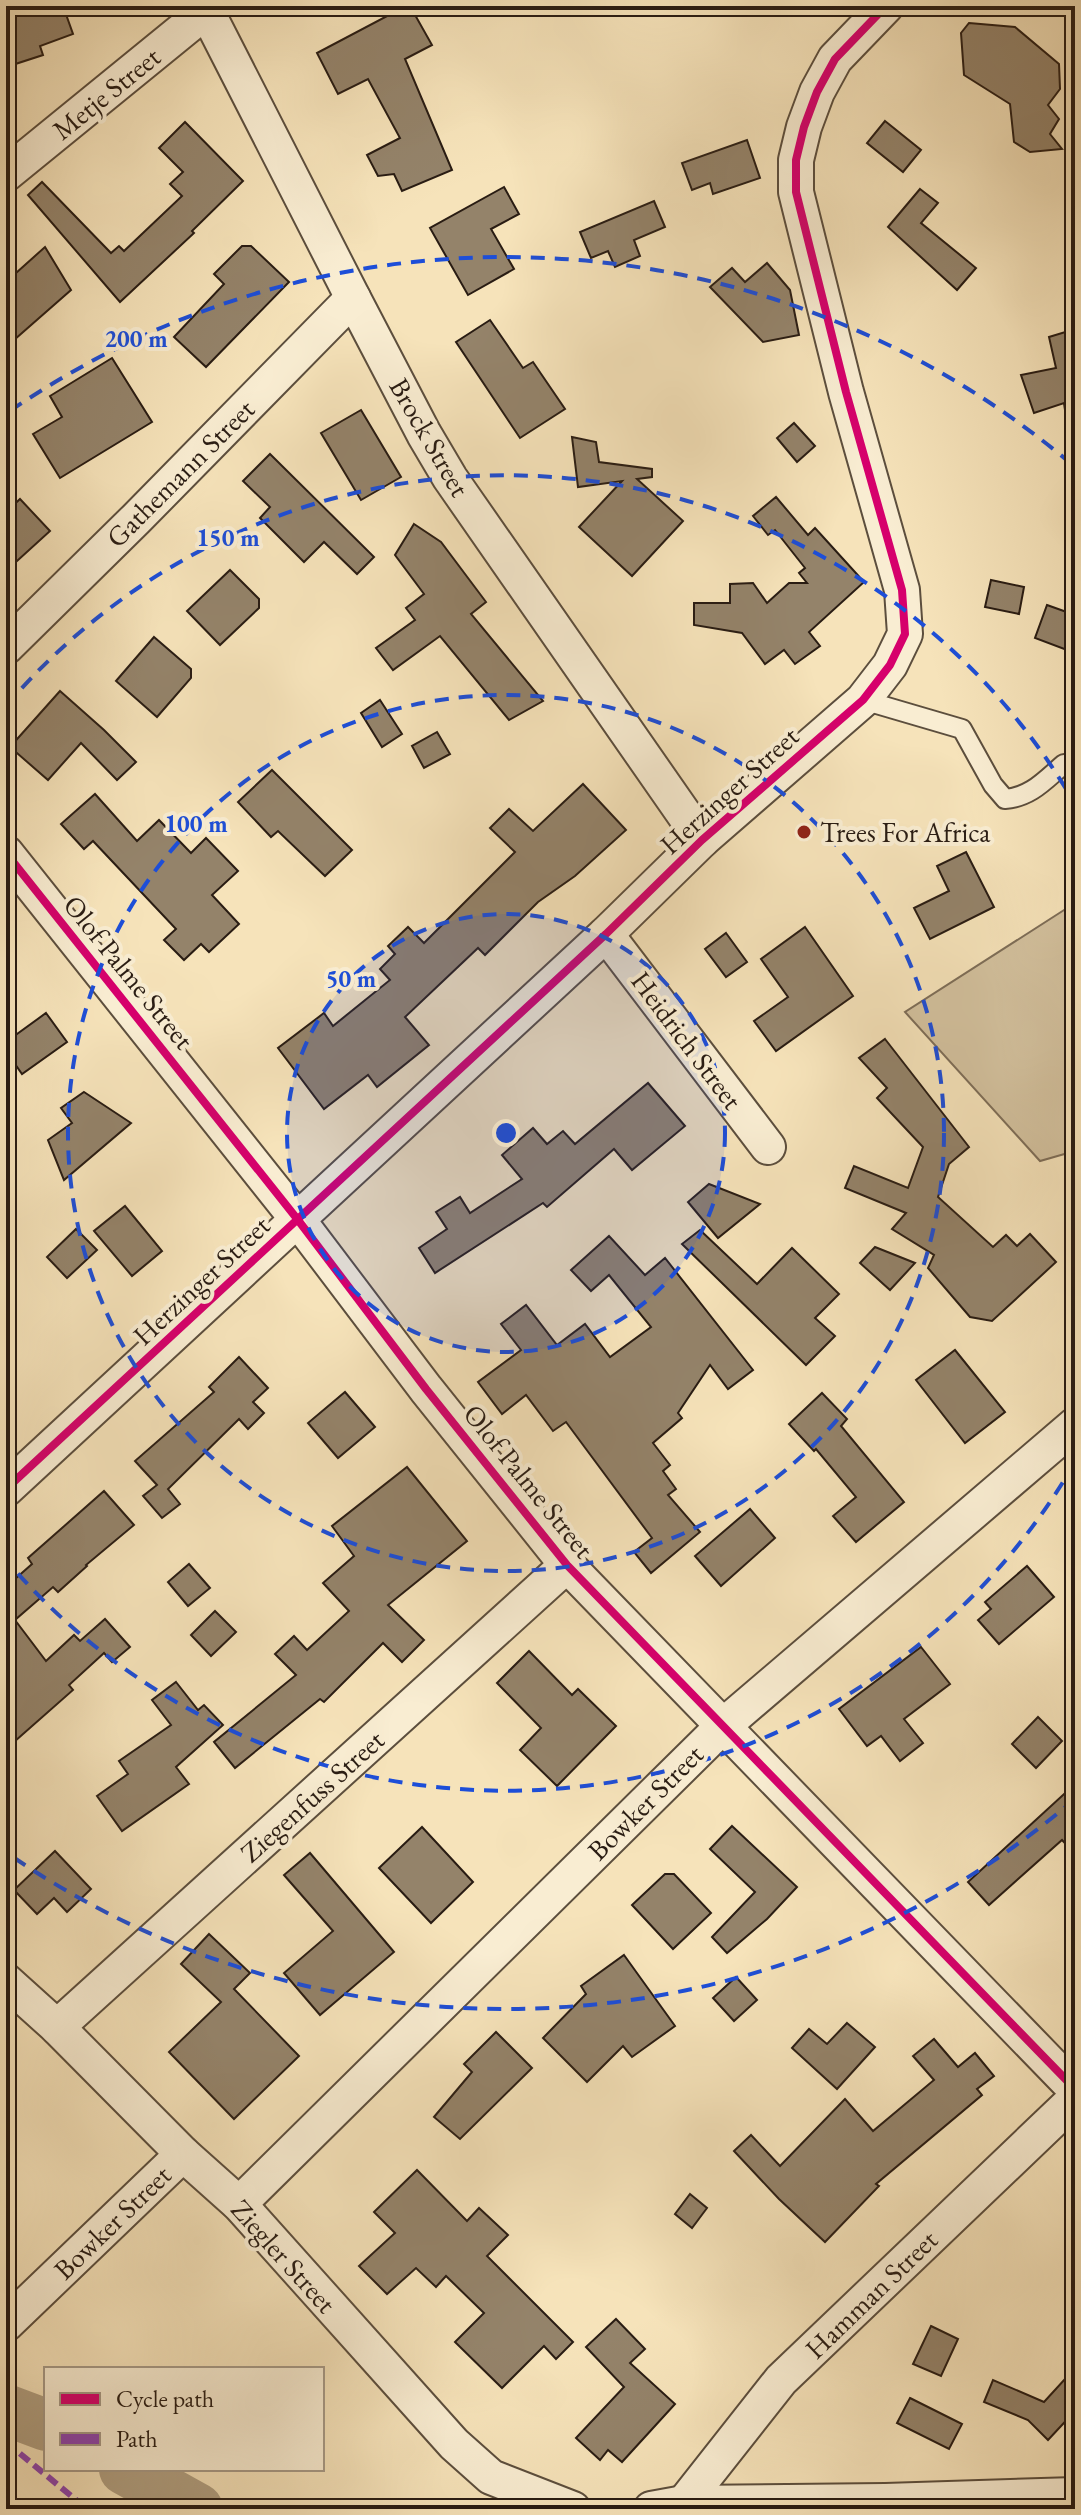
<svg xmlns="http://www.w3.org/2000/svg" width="1081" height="2515" viewBox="0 0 1081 2515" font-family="'EB Garamond',serif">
<rect width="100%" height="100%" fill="#f6e3ba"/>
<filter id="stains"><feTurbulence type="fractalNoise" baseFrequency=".0025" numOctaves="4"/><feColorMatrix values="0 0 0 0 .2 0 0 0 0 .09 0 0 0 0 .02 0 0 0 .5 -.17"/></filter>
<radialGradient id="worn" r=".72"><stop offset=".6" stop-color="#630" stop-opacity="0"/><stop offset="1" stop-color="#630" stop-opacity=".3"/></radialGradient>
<path fill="#d3c19e" stroke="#7e6e58" stroke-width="2" d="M1075,903V1151L1040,1161L905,1012Z"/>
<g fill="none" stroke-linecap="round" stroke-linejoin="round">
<g stroke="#b09f81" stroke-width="52">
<path d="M6,2410L46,2425"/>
<path d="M125,2469L197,2509"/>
</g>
</g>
<g fill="#94836a" stroke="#291c13" stroke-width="2">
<path d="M6,6H63L73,34L40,46L43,55L6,67Z"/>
<path d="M406,6H410L432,45L405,59L452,170L402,191L394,174L378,176L367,155L400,138L368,79L338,94L317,53Z"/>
<path d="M969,23L1015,27L1059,64L1060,89L1048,105L1059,119L1050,134L1062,149L1030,152L1014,142L1010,104L964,75L961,33Z"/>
<path d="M885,121L921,150L903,172L867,143Z"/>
<path d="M185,122L243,181L192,231L194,233L120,302L28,195L42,182L111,253L119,246L124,251L182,196L170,184L183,172L159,148Z"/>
<path d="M747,140L760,178L713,194L710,183L692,190L682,163Z"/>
<path d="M504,187L519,214L491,229L514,269L468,295L430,228Z"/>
<path d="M920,189L938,203L921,223L976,268L957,290L888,227Z"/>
<path d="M654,201L665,227L634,240L640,256L615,267L608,251L591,258L580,232Z"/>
<path d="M242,246H251L289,282L206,367L174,337L224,284L214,274Z"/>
<path d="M45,247L71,290L6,347V282Z"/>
<path d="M767,263L790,290L799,335L763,342L710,287L732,268L745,282Z"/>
<path d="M490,320L523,368L533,362L565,409L520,438L456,342Z"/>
<path d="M1075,329V409L1065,410L1064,403L1034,413L1021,375L1056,368L1049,337Z"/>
<path d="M112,358L152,422L60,478L33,434L62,417L50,396Z"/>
<path d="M361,410L401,477L361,500L321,433Z"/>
<path d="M794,423L815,446L797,462L777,438Z"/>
<path d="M572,437L596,442L599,462L652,469V477L637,479L683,521L632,576L579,527L622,481L578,487Z"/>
<path d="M270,454L374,557L357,574L324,542L304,562L260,518L270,507L243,481Z"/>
<path d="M776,497L808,535L815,528L864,582L809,632L820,646L795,664L784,650L765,664L742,633L694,625V603H730V584L753,583L767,603L789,583H807L799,573L805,568L775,530L768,535L753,516Z"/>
<path d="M20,499L50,531L6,571V512Z"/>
<path d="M414,524L441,542L486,602L471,614L543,701L509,720L440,636L393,670L376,648L415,620L406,608L424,594L395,555Z"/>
<path d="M230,570L259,599V608L220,645L187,611Z"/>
<path d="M991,580L1024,587L1019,614L985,607Z"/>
<path d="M1047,605L1075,615V653L1035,638Z"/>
<path d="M154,637L191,669V678L157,717L116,681Z"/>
<path d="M60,691L104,730L136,762L117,780L81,743L48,780L10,747Z"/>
<path d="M380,700L402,734L382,747L361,713Z"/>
<path d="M437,732L450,754L424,768L412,746Z"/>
<path d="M272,770L352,850L325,876L278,831L271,837L238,802Z"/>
<path d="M583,784L626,830L575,876L538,902L485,955L478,948L405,1017L429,1045L377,1087L368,1075L324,1109L278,1048L324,1013L333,1026L390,980L380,969L395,954L388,946L408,927L424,943L515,852L490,828L509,809L533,831Z"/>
<path d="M95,794L137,841L159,820L191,853L206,838L238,871L212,895L239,924L209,952L201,944L184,960L164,940L176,929L93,841L84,849L61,824Z"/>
<path d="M966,852L994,907L930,939L914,908L949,891L937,866Z"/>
<path d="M805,927L853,996L776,1051L754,1021L788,997L761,959Z"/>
<path d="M726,933L747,962L726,977L705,949Z"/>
<path d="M46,1013L67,1042L22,1074L6,1051V1042Z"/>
<path d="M885,1039L969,1147L949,1164L938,1197L993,1247L1006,1235L1017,1246L1030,1234L1056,1262L992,1321L970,1317L928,1268L934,1255L892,1229L906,1213L845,1188L854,1166L908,1188L923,1147L877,1098L887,1088L859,1058Z"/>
<path d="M648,1083L685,1126L632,1170L614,1149L547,1207L543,1203L435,1273L419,1248L447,1229L436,1212L460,1197L470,1213L522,1179L502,1155L533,1128L547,1144L563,1131L575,1144Z"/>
<path d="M84,1092L131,1123L64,1180L48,1140L72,1123L61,1108Z"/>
<path d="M709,1184L760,1204L718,1238L688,1202Z"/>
<path d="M125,1206L162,1251L132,1276L94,1231Z"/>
<path d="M76,1229L97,1250L67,1278L47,1257Z"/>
<path d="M700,1230L757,1284L792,1248L839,1294L815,1318L835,1336L806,1365L682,1244Z"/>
<path d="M609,1236L645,1275L665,1258L753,1370L728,1389L710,1365L678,1413L682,1418L653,1443L670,1465L663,1471L676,1489L668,1495L700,1532L651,1573L634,1552L652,1538L566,1422L553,1431L526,1395L502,1414L478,1382L521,1350L501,1324L526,1305L557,1345L585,1324L610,1357L651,1327L609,1275L591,1291L571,1270Z"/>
<path d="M875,1247L915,1263L890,1290L860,1263Z"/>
<path d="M955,1350L1005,1412L965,1443L916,1380Z"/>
<path d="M239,1357L268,1388L253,1402L264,1413L248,1429L239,1419L168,1489L180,1504L162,1518L143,1496L157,1485L135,1461L214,1392L209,1387Z"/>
<path d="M345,1392L375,1427L338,1458L308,1423Z"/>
<path d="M822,1393L847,1419L841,1426L904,1502L856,1542L833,1516L856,1497L816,1449L814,1451L789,1424Z"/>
<path d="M407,1467L467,1541L388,1605L424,1640L402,1662L383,1643L324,1702L320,1699L235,1768L214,1742L296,1675L275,1654L294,1636L307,1650L349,1611L323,1583L354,1556L332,1526Z"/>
<path d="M104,1491L134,1525L86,1565L87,1566L58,1592L53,1587L15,1620L46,1661L74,1635L80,1641L105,1619L130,1647L112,1662L104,1653L69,1685L73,1690L6,1749V1587L32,1564L28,1558Z"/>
<path d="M750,1509L775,1538L721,1586L695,1556Z"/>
<path d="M189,1564L210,1588L188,1606L168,1582Z"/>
<path d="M1027,1566L1054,1597L999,1644L978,1620L991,1609L985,1602Z"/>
<path d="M215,1611L236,1632L211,1656L191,1635Z"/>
<path d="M921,1647L950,1684L904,1719L923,1743L900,1761L881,1736L867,1746L839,1709Z"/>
<path d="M529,1651L572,1695L578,1689L616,1726L557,1786L520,1750L541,1728L497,1683Z"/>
<path d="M176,1682L198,1710L204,1705L223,1725L176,1767L189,1784L122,1831L97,1796L128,1774L119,1761L171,1725L152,1700Z"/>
<path d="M1038,1717L1062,1741L1036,1768L1012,1744Z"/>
<path d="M1075,1784V1854L1062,1840L989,1905L968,1882Z"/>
<path d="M732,1826L797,1887L767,1919L727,1953L712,1937L755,1892L710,1849Z"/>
<path d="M422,1827L473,1882L431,1923L379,1868Z"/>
<path d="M55,1851L91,1889L67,1912L54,1898L37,1914L14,1890Z"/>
<path d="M310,1853L394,1952L320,2015L284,1973L333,1931L284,1875Z"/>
<path d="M665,1874H674L711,1913L673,1949L632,1905Z"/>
<path d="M209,1934L250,1973L234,1989L299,2056L234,2119L169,2052L221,2002L181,1964Z"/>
<path d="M624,1955L675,2026L632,2057L623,2046L587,2082L543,2038L586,1994L581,1986Z"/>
<path d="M736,1977L757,2000L734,2021L713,1998Z"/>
<path d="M847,2023L875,2047L837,2089L792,2048L809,2029L827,2044Z"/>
<path d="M496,2032L532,2068L460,2139L434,2117L472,2072L464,2064Z"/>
<path d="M934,2039L958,2067L975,2053L994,2076L977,2089L982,2095L876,2184L879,2186L825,2242L779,2199L734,2151L751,2135L780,2166L845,2099L873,2131L934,2080L913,2056Z"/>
<path d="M417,2170L467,2221L479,2208L508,2235L487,2256L573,2342L556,2359L544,2346L502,2388L455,2342L484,2313L446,2276L436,2287L416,2268L387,2294L359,2266L395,2233L374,2212Z"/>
<path d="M690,2194L707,2208L692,2228L675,2214Z"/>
<path d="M616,2319L645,2349L630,2363L675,2404L622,2462L608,2450L600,2460L576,2438L624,2387L586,2347Z"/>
<path d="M931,2326L958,2339L941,2376L913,2364Z"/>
<path d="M1075,2368V2411L1048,2440L1028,2420L984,2402L993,2380L1044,2402Z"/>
<path d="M910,2398L962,2424L949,2449L897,2423Z"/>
</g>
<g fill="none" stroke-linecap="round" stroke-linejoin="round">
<defs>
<path id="lane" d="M863,700L962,729L993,785L1005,799C1031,797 1045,780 1064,764"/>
<g id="street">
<path d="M204,6L353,298L424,434L450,478L702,840"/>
<path d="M6,174L206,11"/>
<path d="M6,647L136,519L353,298"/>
<path d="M6,853L298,1220L426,1389L567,1565L1075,2089"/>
<path d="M606,934L768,1147"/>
<path d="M6,1489L606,934L702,840L863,700L890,665L905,634L902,590L846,392L796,192V160L804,127L817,92L835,59L886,6"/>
<path d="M6,1981L57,2027L183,2154L239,2204L454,2444L491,2477L573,2509"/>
<path d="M57,2027L567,1565"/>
<path d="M239,2204L723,1726L1075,1425"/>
<path d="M6,2324L183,2154"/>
<path d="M684,2503L781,2380L1075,2099"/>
<path d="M651,2509L684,2503L885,2501L1075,2495"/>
</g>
</defs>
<use href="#lane" stroke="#5c4e3d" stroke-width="22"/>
<use href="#street" stroke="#5c4e3d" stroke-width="38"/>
<use href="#lane" stroke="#f9edd2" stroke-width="18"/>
<use href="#street" stroke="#f9edd2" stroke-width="34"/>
<path stroke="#8e44ad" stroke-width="6" stroke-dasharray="12 6" stroke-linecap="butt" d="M6,2442L87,2509"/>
<defs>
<g id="cycleway">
<path d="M6,853L298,1220L426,1389L567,1565L1075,2089"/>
<path d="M6,1489L606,934L702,840L863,700L890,665L905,634L902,590L846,392L796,192V160L804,127L817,92L835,59L886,6"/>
</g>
</defs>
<use href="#cycleway" stroke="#f9edd2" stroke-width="13"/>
<use href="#cycleway" stroke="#d6006c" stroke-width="8"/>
</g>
<circle cx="506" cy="1133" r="219" fill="#1d4ed8" fill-opacity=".12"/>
<g fill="none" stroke="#1d4ed8" stroke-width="4" stroke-dasharray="14 10">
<circle cx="506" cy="1133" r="219"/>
<circle cx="506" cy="1133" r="438"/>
<path d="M1075 1462A657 657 0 0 1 6 1560M6 706A657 657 0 0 1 1075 804"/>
<path d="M1075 1799A876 876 0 0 1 10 1855M10 411A876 876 0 0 1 1075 467"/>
</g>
<circle fill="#8f2418" stroke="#f9edd2" stroke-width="3" cx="804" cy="832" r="8"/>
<g text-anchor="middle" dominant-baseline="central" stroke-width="8" stroke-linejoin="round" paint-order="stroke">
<g font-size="28" fill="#291c13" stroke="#f9edd2">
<text transform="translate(106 93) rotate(-39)">Metje Street</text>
<text transform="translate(430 437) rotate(60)">Brock Street</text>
<text transform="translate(180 473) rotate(-45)">Gathemann Street</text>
<text transform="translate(729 790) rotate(-42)">Herzinger Street</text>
<text transform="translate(129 972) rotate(51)">Olof Palme Street</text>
<text transform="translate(687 1040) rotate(53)">Heidrich Street</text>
<text transform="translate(201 1280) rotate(-43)">Herzinger Street</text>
<text transform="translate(529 1481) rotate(51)">Olof Palme Street</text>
<text transform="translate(312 1796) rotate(-42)">Ziegenfuss Street</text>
<text transform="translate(645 1802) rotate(-45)">Bowker Street</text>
<text transform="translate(112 2222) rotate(-44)">Bowker Street</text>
<text transform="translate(284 2256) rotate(48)">Ziegler Street</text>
<text transform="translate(871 2294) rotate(-44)">Hamman Street</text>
</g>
<g font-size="28" fill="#291c13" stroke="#f9edd2" text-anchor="start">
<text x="820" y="832">Trees For Africa</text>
</g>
</g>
<circle cx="506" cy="1133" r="12" fill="#1d4ed8" stroke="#f9edd2" stroke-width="4"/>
<g font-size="24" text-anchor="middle" font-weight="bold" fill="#1d4ed8" stroke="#f9edd2" stroke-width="8" stroke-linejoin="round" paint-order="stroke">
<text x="136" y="347">200 m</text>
<text x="228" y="546">150 m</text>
<text x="196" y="832">100 m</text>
<text x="351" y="987">50 m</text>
</g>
<rect width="1081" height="2515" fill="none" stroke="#f6e3ba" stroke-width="32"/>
<rect x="8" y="8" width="1065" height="2499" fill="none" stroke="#291c13" stroke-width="4"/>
<rect x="16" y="16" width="1049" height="2483" fill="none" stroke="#291c13" stroke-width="2"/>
<rect x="44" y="2367" width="280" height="104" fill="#f9edd2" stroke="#a69986" stroke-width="2"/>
<rect x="60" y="2393" width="40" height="12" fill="#d6006c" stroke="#a69986" stroke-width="2"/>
<text x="116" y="2407" font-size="24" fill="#291c13">Cycle path</text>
<rect x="60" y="2433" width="40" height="12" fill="#8e44ad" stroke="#a69986" stroke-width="2"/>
<text x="116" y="2447" font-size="24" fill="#291c13">Path</text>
<rect width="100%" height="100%" filter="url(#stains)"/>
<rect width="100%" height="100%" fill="url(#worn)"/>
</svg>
